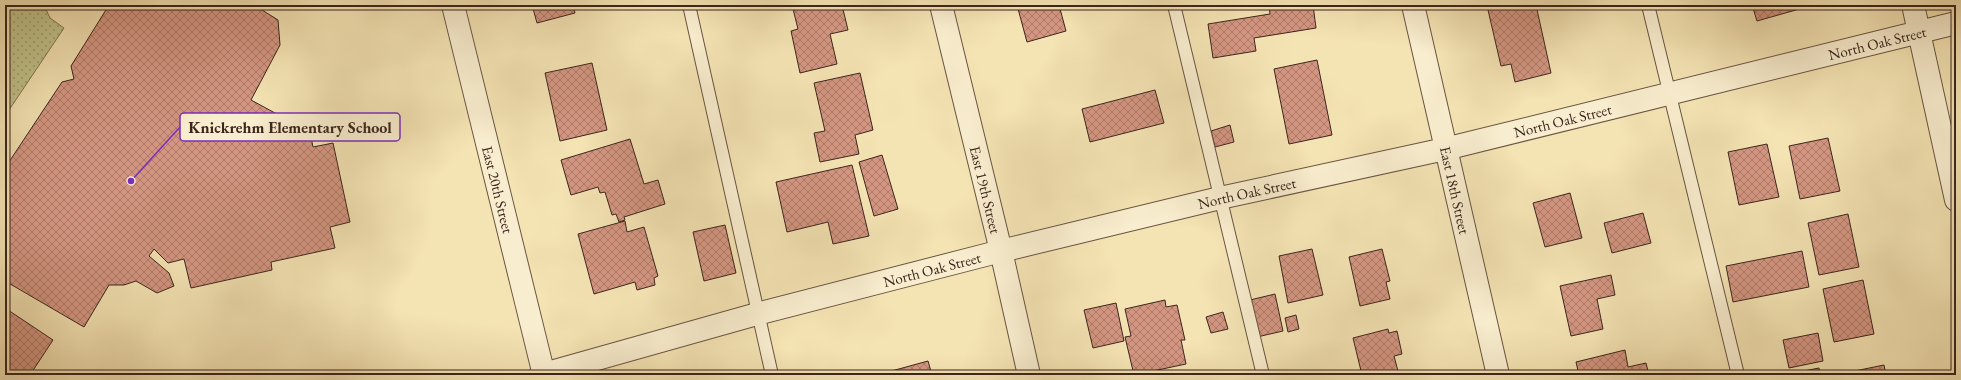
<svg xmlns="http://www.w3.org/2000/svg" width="1961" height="380" viewBox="0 0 1961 380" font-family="'EB Garamond',serif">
<defs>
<pattern id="park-dots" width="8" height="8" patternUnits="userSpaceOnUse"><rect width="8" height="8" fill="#c1c289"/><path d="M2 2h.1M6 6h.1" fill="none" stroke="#9e9d6f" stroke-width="1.8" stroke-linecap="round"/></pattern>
<pattern id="building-cross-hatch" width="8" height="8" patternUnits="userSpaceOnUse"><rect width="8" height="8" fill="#d49681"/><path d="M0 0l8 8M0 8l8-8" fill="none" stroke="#ad7a69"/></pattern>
</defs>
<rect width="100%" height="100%" fill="#f4e3b3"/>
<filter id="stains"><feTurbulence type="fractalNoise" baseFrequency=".005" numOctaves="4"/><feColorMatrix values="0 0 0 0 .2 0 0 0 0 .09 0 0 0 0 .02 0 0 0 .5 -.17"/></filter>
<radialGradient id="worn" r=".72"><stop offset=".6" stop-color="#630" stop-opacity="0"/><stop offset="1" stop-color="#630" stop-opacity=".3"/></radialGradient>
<path fill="url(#park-dots)" stroke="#7e7453" d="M5,5H44L50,18L64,28L7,113L5,112Z"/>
<g fill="url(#building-cross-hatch)" stroke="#3b251d">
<path d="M109,5H254L278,20L280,45L251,100L310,132L313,147L333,143L350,222L330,227L335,248L271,262L272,270L191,288L184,259L168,263L154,249L149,256L169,273L174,286L157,293L136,281L124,285H109L84,327L5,281V168L62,82L74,79L71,66Z"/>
<path d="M532,5H573L575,13L537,23Z"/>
<path d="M792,5H842L848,30L830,34L837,64L800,73L791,31L798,29Z"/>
<path d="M1017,5H1059L1066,31L1027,42Z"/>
<path d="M1269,5H1313L1316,28L1254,38L1256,51L1213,58L1208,24L1270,14Z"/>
<path d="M1509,5H1536L1551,73L1515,82L1511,64L1501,66L1488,10Z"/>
<path d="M1752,5H1803V8L1757,21Z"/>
<path d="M1317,60L1332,135L1289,144L1274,69Z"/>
<path d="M592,63L607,130L560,141L545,73Z"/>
<path d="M860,73L873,130L855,135L859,154L820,162L814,133L825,131L814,83Z"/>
<path d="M1155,90L1164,123L1090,142L1082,109Z"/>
<path d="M1230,125L1234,142L1215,147L1211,131Z"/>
<path d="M1828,138L1840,191L1800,199L1789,146Z"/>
<path d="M630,139L644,184L658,180L665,204L624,217L625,220L619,222L616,214L612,215L605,192L600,193L598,187L571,195L561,160Z"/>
<path d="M1767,144L1779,197L1739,205L1728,152Z"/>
<path d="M882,155L898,209L874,216L859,162Z"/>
<path d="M852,165L869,236L833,244L828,222L787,232L776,182Z"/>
<path d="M1570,193L1582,238L1545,247L1533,203Z"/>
<path d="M1643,213L1651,243L1612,253L1604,223Z"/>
<path d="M1848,214L1859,267L1819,275L1808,223Z"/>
<path d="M625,221L627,232L644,227L658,276L654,278L655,285L637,290L635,282L594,294L578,234Z"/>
<path d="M725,225L736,273L704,281L693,232Z"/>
<path d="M1312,249L1323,295L1288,303L1279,256Z"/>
<path d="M1382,249L1390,281L1386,282L1390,299L1360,306L1349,257Z"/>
<path d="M1802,251L1809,287L1733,302L1726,266Z"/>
<path d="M1611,275L1615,295L1597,299L1603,329L1571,336L1560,286Z"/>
<path d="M1863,280L1874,334L1834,342L1823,289Z"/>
<path d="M1275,294L1283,331L1257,337L1250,300Z"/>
<path d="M1165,300L1166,307L1177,305L1185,340H1181L1186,364L1134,375L1125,337L1131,336L1125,309Z"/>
<path d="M1116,303L1124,341L1093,348L1084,310Z"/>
<path d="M5,308L53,340L30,375H5Z"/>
<path d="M1223,312L1228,329L1211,333L1206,317Z"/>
<path d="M1296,315L1299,329L1288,332L1285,318Z"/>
<path d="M1388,329L1389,333L1397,331L1402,354L1394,356L1399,375H1362L1353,338Z"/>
<path d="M1818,333L1823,361L1789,368L1783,340Z"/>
<path d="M1625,350L1628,367L1646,363L1649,375H1579L1576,362Z"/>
<path d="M928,361L932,375H877Z"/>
<path d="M1884,365L1886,375H1845V373Z"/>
<path d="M1819,368L1820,375H1788V374Z"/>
</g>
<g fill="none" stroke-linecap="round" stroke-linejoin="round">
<defs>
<g id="lane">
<path d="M689,5L772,375"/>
<path d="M1174,5L1263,375"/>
<path d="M1648,5L1738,375"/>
</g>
<g id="street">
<path id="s1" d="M453,5L544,375"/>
<path id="s2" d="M941,5L1001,251L1029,375"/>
<path id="s3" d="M1413,5L1498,375"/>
<path d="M1913,5L1956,200"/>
<path id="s4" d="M540,375L757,314L1001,251L1220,198L1445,149L1956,23"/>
</g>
</defs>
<use href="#lane" stroke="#695442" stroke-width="14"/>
<use href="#street" stroke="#695442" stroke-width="24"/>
<use href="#lane" stroke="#f8edce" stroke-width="12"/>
<use href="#street" stroke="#f8edce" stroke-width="22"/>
</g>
<g text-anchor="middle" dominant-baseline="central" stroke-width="4" stroke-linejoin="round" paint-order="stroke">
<g font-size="15" fill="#3b251d" stroke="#f8edce">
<text stroke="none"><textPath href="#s4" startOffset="1378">North Oak Street</textPath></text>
<text stroke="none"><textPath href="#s4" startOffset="1054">North Oak Street</textPath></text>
<text stroke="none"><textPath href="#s1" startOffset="190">East 20th Street</textPath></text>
<text stroke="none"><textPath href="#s2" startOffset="190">East 19th Street</textPath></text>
<text stroke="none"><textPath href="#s3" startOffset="190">East 18th Street</textPath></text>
<text stroke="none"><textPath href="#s4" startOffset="730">North Oak Street</textPath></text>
<text stroke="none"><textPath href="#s4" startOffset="406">North Oak Street</textPath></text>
</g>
</g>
<path fill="none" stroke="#7b2cbf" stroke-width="1.5" d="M131 181L180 127"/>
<circle fill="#7b2cbf" stroke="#f8edce" stroke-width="1.5" cx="131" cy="181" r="4"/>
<rect fill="#f8edce" stroke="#7b2cbf" stroke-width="1.5" x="180" y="113" width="220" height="28" rx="4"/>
<g font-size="16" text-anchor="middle" font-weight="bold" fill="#3b251d">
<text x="290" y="133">Knickrehm Elementary School</text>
</g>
<rect width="1961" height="380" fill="none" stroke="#f4e3b3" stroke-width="20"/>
<rect x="6" y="6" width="1949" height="368" fill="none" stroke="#3b251d" stroke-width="2"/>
<rect x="10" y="10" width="1941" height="360" fill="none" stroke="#3b251d"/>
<rect width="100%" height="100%" filter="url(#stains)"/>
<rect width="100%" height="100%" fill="url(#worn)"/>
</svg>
